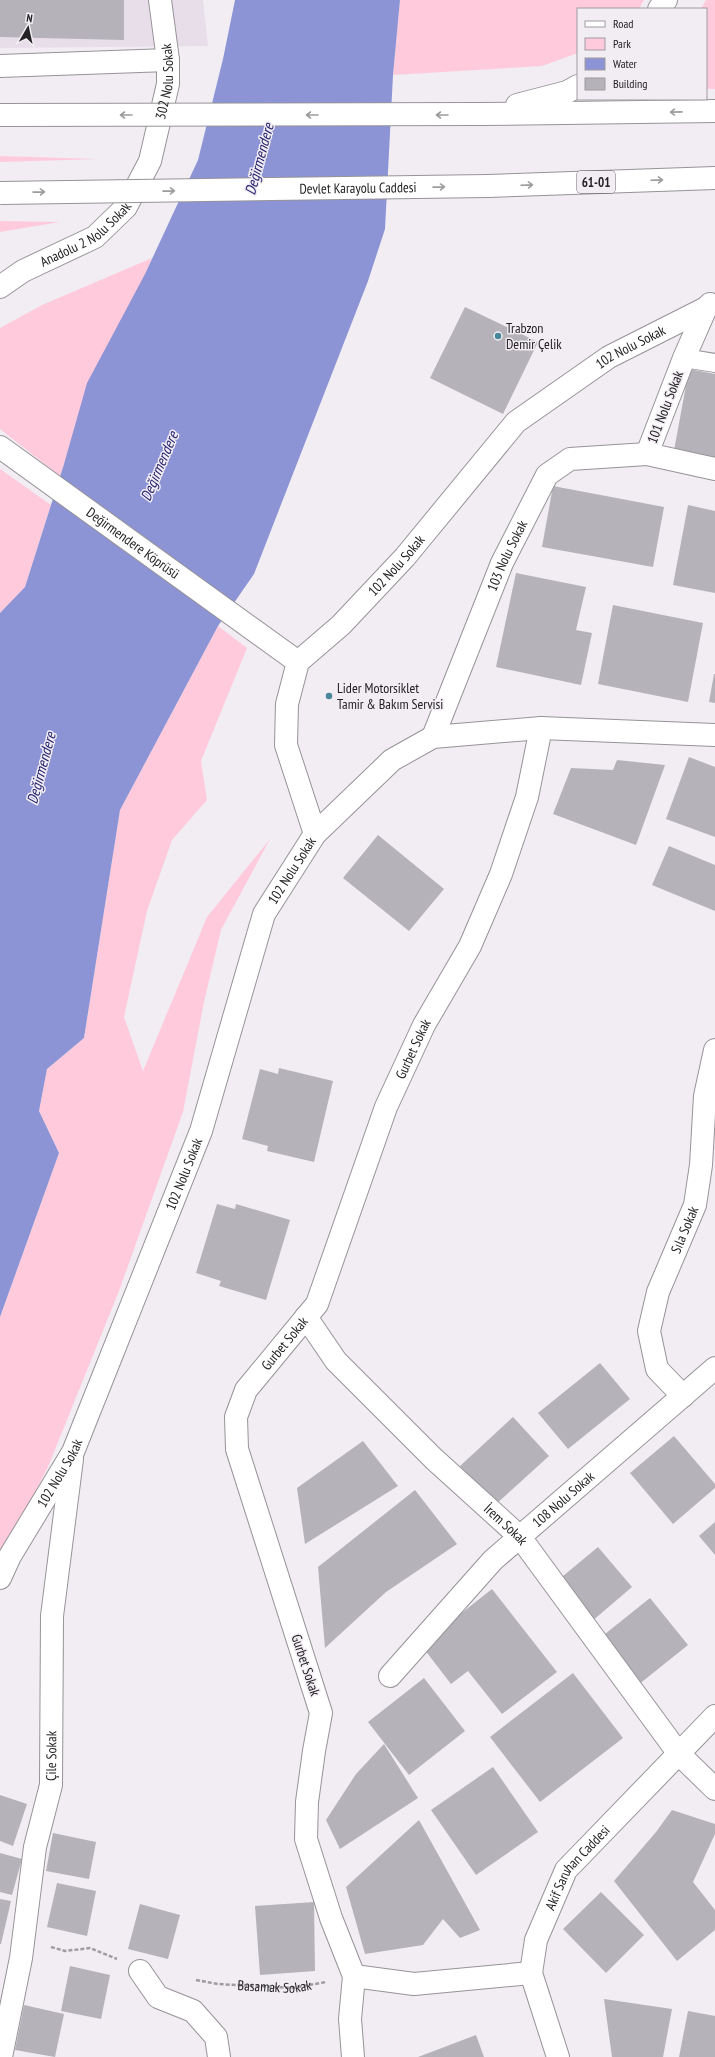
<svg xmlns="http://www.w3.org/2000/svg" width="715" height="2057" viewBox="0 0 715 2057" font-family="'PT Sans Narrow',sans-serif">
<rect width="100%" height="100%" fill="#f1edf3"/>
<path fill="#e7deea" d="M0,0H203L208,46L0,48Z"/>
<g fill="#ffcbdc">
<path d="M400,0H644L639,9H578V53L542,66L393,75Z"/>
<path d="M706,0H715V89H706V9H701Z"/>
<path d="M0,156L99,159L0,162Z"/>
<path d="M0,221L60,222L0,232Z"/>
<path d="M152,258L64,464L60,476L0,429V328L42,305Z"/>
<path d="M0,469L51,505L25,587L0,613Z"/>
<path d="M218,626L247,648L201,761L207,800L172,840L147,911L124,1017L143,1071L207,917L270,839L221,930L204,1002L183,1112L119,1291L48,1467L10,1541L0,1566V1317L59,1153L39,1111L47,1069L84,1038L120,810Z"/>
</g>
<path fill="#8c94d5" d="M235,0H400L393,75L385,229L368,281L254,574L218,626L120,810L84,1038L47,1069L39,1111L59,1153L0,1317V613L25,587L64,464L87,383L145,274L198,160L223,59Z"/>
<g fill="#b5b3b9">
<path d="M0,0H124V40L0,37Z"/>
<path d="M465,307L538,342L503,414L430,378Z"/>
<path d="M689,369L715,374V464L673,456Z"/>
<path d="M553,486L664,507L653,567L542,547Z"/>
<path d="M688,505L715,511V593L673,585Z"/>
<path d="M516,573L586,587L576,630L592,633L581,685L496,667Z"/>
<path d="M613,605L703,623L688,702L598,684Z"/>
<path d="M714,674H715V703L709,702Z"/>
<path d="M689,757L715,767V837L666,819Z"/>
<path d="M617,760L665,765L636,845L553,814L571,768L613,770Z"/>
<path d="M378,835L444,889L409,931L343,878Z"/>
<path d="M669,846L715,865V911L652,885Z"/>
<path d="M279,1068L333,1081L314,1162L267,1151L268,1146L242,1139L260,1069L278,1074Z"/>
<path d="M217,1204L235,1209L236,1204L290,1220L266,1300L219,1286L221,1281L196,1273Z"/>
<path d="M600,1363L630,1399L568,1449L538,1413Z"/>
<path d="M513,1417L549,1456L495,1505L460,1466Z"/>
<path d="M674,1436L715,1484V1488L673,1524L630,1473Z"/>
<path d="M363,1441L398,1486L305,1544L297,1488Z"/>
<path d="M415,1490L457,1544L386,1592L325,1648L318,1567Z"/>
<path d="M715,1522V1555L699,1536Z"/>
<path d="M598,1547L632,1587L591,1622L557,1581Z"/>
<path d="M492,1589L557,1672L502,1714L468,1671L451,1684L421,1645Z"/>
<path d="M650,1598L688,1645L638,1685L600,1638Z"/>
<path d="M573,1673L623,1738L540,1802L490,1737Z"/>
<path d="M424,1678L465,1731L409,1775L368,1722Z"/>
<path d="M384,1744L418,1798L340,1849L326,1820L356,1774Z"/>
<path d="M493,1767L538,1832L476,1875L431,1810Z"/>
<path d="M0,1795L27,1804L13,1846L0,1841Z"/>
<path d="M672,1810L715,1824V1834L693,1882L715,1910V1930L677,1961L614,1881L656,1832Z"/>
<path d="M419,1820L480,1930L460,1938L443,1919L423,1945L365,1954L346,1887Z"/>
<path d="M53,1833L96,1842L89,1879L46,1871Z"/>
<path d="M0,1853L22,1859L12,1895L0,1892Z"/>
<path d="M57,1883L96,1891L87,1936L47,1927Z"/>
<path d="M601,1892L644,1935L606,1973L563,1929Z"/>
<path d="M0,1899L11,1901L1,1944H0Z"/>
<path d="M314,1902L315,1971L260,1975L255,1906Z"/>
<path d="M140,1904L180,1915L168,1959L128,1949Z"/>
<path d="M70,1966L110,1975L101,2019L61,2011Z"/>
<path d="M604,1999L672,2009L663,2057H612Z"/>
<path d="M24,2005L64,2014L55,2057L15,2050Z"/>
<path d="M688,2011L715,2016V2057H679Z"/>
<path d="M476,2035L484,2057H418Z"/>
</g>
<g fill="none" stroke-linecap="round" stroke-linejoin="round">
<defs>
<path id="service" d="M684,358L715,363"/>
<path id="pedestrian" d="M140,1971L158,1997L193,2011L216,2037L219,2057"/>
<g id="minor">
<path d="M0,66L168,60"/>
<path id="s2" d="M0,287L23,271L95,237L126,207L150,161L168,84V60L160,0"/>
<path d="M710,304L706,308L684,358L647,454L715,469"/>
<path id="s3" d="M0,447L298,662"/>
<path id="s4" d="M433,737L502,563L547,475L570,459L647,454"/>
<path id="s5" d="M315,834L286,745L287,704L298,662L341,625L405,557L516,422L609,357L706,308"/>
<path id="s6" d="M306,1317L336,1361L434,1459L520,1537L679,1754L715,1789"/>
<path id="s7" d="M683,1396L657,1369L649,1331L658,1292L695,1205L701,1165L705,1096L715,1050"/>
<path id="s8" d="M0,1578L10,1556L73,1452L201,1131L264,914L315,834L392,760L433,737L541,728L715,735"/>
<path id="s9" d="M390,1676L493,1560L715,1368"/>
<path d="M354,1976L414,1984L531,1973"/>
<path id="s10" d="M1,2057L21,1958L35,1847L51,1785L52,1616L72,1459"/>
<path id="s11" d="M353,2057L350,2019L354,1976L331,1918L306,1839L307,1802L314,1751L321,1713L237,1449L236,1417L246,1390L317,1304L386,1107L424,1025L470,946L501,874L527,797L541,728"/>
</g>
<g id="tertiary">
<path id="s12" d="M558,2057L531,1973L536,1940L566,1870L715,1716"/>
</g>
<g id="primary">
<path d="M659,9L666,0"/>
<path d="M517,105L567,92L578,86"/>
<path d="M481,114L715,111"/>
<path d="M488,186L715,178"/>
</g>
</defs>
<use href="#service" stroke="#979398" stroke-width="20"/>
<use href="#pedestrian" stroke="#979398" stroke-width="24"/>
<use href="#minor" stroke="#979398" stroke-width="24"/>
<use href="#tertiary" stroke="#979398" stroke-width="24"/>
<use href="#primary" stroke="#979398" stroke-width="24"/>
<g stroke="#a09da1" stroke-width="2.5" stroke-dasharray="4 2" stroke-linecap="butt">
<path d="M51,1947L65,1951L90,1948L117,1959"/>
<path id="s1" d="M196,1980L218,1984L292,1988L326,1982"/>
</g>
<use href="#service" stroke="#fff" stroke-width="18"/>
<use href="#pedestrian" stroke="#fff" stroke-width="22"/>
<use href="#minor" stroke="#fff" stroke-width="22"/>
<use href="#tertiary" stroke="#fff" stroke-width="22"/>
<use href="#primary" stroke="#fff" stroke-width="22"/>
<defs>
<g id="primary-bridge">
<path d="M0,115L481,114"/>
<path id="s13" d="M0,193L488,186"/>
</g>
</defs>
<use href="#primary-bridge" stroke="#979398" stroke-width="24" stroke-linecap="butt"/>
<use href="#primary-bridge" stroke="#fff" stroke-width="22"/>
</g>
<defs><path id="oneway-shaft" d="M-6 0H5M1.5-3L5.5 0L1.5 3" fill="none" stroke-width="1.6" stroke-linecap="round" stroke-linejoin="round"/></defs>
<g stroke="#9c9c9c">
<use href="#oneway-shaft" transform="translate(676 112) rotate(179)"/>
<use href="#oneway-shaft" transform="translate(126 115) rotate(180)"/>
<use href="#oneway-shaft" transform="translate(312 115) rotate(180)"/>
<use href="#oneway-shaft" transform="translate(442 115) rotate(180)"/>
<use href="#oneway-shaft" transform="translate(657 180) rotate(-2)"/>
<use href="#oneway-shaft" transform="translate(527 185) rotate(-2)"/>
<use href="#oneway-shaft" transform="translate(439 187) rotate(-1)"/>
<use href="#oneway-shaft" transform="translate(169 191) rotate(-1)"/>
<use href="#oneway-shaft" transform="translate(39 192) rotate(-1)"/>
</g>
<g fill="#468799" stroke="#f1edf3" stroke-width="1.5">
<circle cx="498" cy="336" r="4"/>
<circle cx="329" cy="696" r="4"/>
</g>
<g text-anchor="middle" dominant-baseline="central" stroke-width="3" stroke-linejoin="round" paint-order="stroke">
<rect fill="#f1edf3" stroke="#625f62" stroke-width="1" x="577" y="171" width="38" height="22" rx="3"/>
<g font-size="13" font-weight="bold" fill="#242224">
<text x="596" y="182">61-01</text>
</g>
<g font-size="14" fill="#242224" stroke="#f1edf3">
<text stroke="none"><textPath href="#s2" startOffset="284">302 Nolu Sokak</textPath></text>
<text stroke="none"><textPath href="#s13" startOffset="358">Devlet Karayolu Caddesi</textPath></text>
<text stroke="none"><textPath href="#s2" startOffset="101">Anadolu 2 Nolu Sokak</textPath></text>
<text stroke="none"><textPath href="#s5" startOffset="640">102 Nolu Sokak</textPath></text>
<text transform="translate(665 407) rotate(-69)">101 Nolu Sokak</text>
<text stroke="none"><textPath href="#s3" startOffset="164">Değirmendere Köprüsü</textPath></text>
<text stroke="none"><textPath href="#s4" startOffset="196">103 Nolu Sokak</textPath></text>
<text stroke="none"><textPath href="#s5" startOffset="316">102 Nolu Sokak</textPath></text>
<text stroke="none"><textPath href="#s8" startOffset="769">102 Nolu Sokak</textPath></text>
<text stroke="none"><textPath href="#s11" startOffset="1076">Gurbet Sokak</textPath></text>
<text stroke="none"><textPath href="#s8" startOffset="445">102 Nolu Sokak</textPath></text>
<text stroke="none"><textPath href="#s7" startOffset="184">Sıla Sokak</textPath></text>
<text stroke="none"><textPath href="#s11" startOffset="752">Gurbet Sokak</textPath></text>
<text stroke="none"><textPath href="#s8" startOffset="121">102 Nolu Sokak</textPath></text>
<text stroke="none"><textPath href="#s9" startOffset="248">108 Nolu Sokak</textPath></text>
<text stroke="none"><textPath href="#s6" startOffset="289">İrem Sokak</textPath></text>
<text transform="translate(306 1665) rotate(72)">Gurbet Sokak</text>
<text stroke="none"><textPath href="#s10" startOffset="306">Çile Sokak</textPath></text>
<text stroke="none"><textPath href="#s12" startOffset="206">Akif Saruhan Caddesi</textPath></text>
<text stroke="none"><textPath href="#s1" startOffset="79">Basamak Sokak</textPath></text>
</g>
<g font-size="14" fill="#242224" stroke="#f1edf3" text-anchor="start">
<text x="506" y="328">Trabzon<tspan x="506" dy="16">Demir Çelik</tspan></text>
<text x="337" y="688">Lider Motorsiklet<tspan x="337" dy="16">Tamir &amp; Bakım Servisi</tspan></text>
</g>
<g font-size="15" font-style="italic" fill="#26236f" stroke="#f1edf3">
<text transform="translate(259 159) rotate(-75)">Değirmendere</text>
<text transform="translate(159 466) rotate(-67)">Değirmendere</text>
<text transform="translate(41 768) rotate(-75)">Değirmendere</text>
</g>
</g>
<rect x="577" y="8" width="130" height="92" fill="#f1edf3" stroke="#9f9ca0"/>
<rect x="585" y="21" width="20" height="6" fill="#ffffff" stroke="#9f9ca0"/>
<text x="613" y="28" font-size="12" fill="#242224">Road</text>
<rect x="585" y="38" width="20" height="12" fill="#ffcbdc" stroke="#9f9ca0"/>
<text x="613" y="48" font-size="12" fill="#242224">Park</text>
<rect x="585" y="58" width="20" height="12" fill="#8c94d5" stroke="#9f9ca0"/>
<text x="613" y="68" font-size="12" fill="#242224">Water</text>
<rect x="585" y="78" width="20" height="12" fill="#b5b3b9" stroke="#9f9ca0"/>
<text x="613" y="88" font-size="12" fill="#242224">Building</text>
<g transform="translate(28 28) rotate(9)" stroke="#f1edf3" stroke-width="3" paint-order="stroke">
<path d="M0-3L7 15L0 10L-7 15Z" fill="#242224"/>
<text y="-6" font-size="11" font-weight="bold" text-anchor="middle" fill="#242224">N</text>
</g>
</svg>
